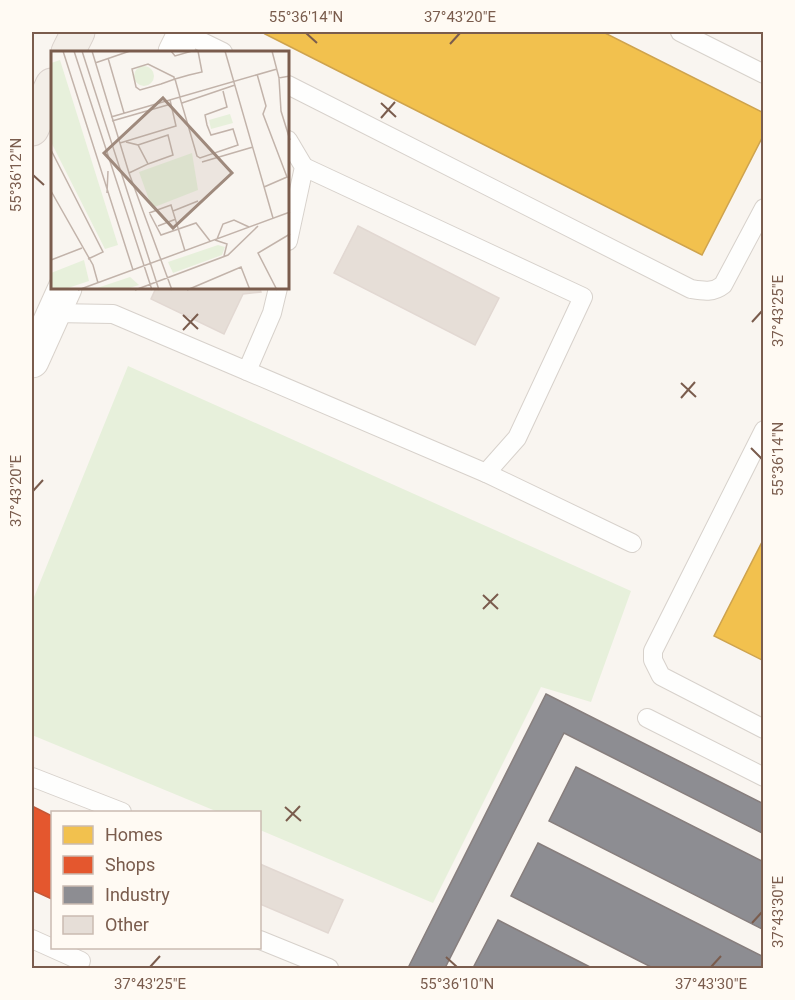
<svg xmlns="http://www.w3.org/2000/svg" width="795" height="1000" viewBox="0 0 795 1000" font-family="Roboto,sans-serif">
<rect width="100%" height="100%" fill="#f9f5f0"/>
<path fill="#e7f0db" d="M128,366L631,591L591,702L541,687L433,903L260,830V812H218L32,735V602Z"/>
<g fill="#f2c14e" stroke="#cea34e" stroke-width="1.5">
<path d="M267,32H603L764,113V134L702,255L265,34Z"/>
<path d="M764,538V661L714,636Z"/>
</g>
<path fill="#e4572e" stroke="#c45837" stroke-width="1.5" d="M32,806L52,816V899L32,890Z"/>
<g fill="#8d8d92" stroke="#877e7d" stroke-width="1.5">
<path d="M546,694L764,804V834L564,733L445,968H408Z"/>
<path d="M576,767L764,862V930L549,821Z"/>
<path d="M538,843L764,957V968H653L511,896Z"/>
<path d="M498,920L592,968H473Z"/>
</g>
<g fill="#e6ded7" stroke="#e2d8d2" stroke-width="1.5">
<path d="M358,226L499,298L475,345L334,273Z"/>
<path d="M156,288H260L261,292L243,294L224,334L151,299Z"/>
<path d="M260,864L343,900L328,933L260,904Z"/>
</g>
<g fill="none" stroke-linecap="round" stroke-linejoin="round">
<defs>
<g id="service">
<path d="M680,32L764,74"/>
<path d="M184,33L223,52"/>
<path d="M288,85L691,289C703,291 713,293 723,285L764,208"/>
<path d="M288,140L304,167L288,241"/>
<path d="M53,313L113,314L247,371L272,313L278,288"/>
<path d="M247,371L486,473L517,438L583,297L304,167"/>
<path d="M764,430L653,651V660L661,676L764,729"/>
<path d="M486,473L632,543"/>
<path d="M647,718L764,777"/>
<path d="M32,777L122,812"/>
<path d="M32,939L81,961"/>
<path d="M260,940L329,968"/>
</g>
<g id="secondary">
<path d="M175,52L185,32"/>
<path d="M32,361L65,288"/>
</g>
<g id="primary">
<path d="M68,52L78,32"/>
<path d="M32,129L52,85"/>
</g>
</defs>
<use href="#service" stroke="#d7d1cb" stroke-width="20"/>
<use href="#secondary" stroke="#d9d2cb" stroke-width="35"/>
<use href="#primary" stroke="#dad1cc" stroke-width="35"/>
<use href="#service" stroke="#fefefd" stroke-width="18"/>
<use href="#secondary" stroke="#fefefd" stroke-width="33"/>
<use href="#primary" stroke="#f3eee8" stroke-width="33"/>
</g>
<path fill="none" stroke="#7a5c4d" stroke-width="2" d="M306,33L317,43M450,44L460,33M381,103L396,117M381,118L395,102M33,175L44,185M183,315L198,329M752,322L762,311M183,330L198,314M681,383L696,397M681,398L695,382M751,448L762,459M33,491L43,480M483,595L498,609M483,609L498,594M285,807L301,821M286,821L300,806M752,923L762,912M446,957L457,967M150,967L160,956M711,967L721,956"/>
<g transform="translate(51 51)">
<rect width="238" height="238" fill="#f9f5f0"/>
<path d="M9,9L67,194L54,198L0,91V12ZM83 25a10 10 0 1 1 20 0a10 10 0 1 1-20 0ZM179,63L182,72L160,78L158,69ZM141,102L147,139L101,157L88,121ZM167,194L174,196L171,204L122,222L117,211ZM33,209L38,230L14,238H0V222ZM79,226L88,234L75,238H43Z" fill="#e7f0db"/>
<path fill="none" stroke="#c2b3aa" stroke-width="1.5" d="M12,0L82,219M23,0L101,239M31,0L108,239M41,0L78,122L121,239M120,0L124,5L141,0M147,0L151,21L138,24L124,28L110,33L89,39L85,36L81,18L97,13L123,26V27L124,28L129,46V47L146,105L149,107L187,94L182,78L160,84L156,74L154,64L176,56L172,40M174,0L222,167M221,0L228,27L239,25M57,7L73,62M44,12L79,0M206,23L215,55L212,63L236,126L213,136M228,27L230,60L239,89M131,52L184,34M60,66L226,18M61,70L120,53M75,91L87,94L97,113L78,122M69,92L125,75L119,49M87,94L117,84L122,104L97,113M0,99L52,201L37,208M151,111L202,96M0,140L42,214L47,232M56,142L57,120M122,160L147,150M98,162L120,154L134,200M99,163L110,184L145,172L159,190M107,175L125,168M166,188L172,173L183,169L198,176M164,189L176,193L173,205M0,209L31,197M27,239L239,161M84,239L177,204L207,175M136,239L190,216L199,239M226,239L207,202L239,183"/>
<path fill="#9f8a7d" fill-opacity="0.15" stroke="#9f8a7d" stroke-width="3" d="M112,47L181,122L122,177L53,102Z"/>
<rect width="238" height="238" fill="none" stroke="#7a5c4d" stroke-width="3"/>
</g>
<rect width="795" height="1000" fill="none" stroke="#fffaf3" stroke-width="66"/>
<rect x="51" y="811" width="210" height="138" fill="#fffaf3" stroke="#cabbb1" stroke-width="1.5"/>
<rect x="63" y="826" width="30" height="18" fill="#f2c14e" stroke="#cabbb1" stroke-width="1.5"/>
<text x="105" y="841" font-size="18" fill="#7a5c4d">Homes</text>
<rect x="63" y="856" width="30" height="18" fill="#e4572e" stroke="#cabbb1" stroke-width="1.5"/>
<text x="105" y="871" font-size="18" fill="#7a5c4d">Shops</text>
<rect x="63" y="886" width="30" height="18" fill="#8d8d92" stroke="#cabbb1" stroke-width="1.5"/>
<text x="105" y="901" font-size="18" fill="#7a5c4d">Industry</text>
<rect x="63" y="916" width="30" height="18" fill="#e6ded7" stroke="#cabbb1" stroke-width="1.5"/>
<text x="105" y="931" font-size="18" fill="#7a5c4d">Other</text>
<rect x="33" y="33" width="729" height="934" fill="none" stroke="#7a5c4d" stroke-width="2"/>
<g font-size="15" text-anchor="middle" fill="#7a5c4d">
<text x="306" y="22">55°36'14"N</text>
<text x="460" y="22">37°43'20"E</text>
<text transform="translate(16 175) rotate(-90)" y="5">55°36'12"N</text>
<text transform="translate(778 311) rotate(-90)" y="5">37°43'25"E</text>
<text transform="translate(778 459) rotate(-90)" y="5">55°36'14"N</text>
<text transform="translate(16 491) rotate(-90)" y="5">37°43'20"E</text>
<text transform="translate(778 912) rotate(-90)" y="5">37°43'30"E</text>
<text x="150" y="989">37°43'25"E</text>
<text x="457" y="989">55°36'10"N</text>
<text x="711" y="989">37°43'30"E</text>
</g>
</svg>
